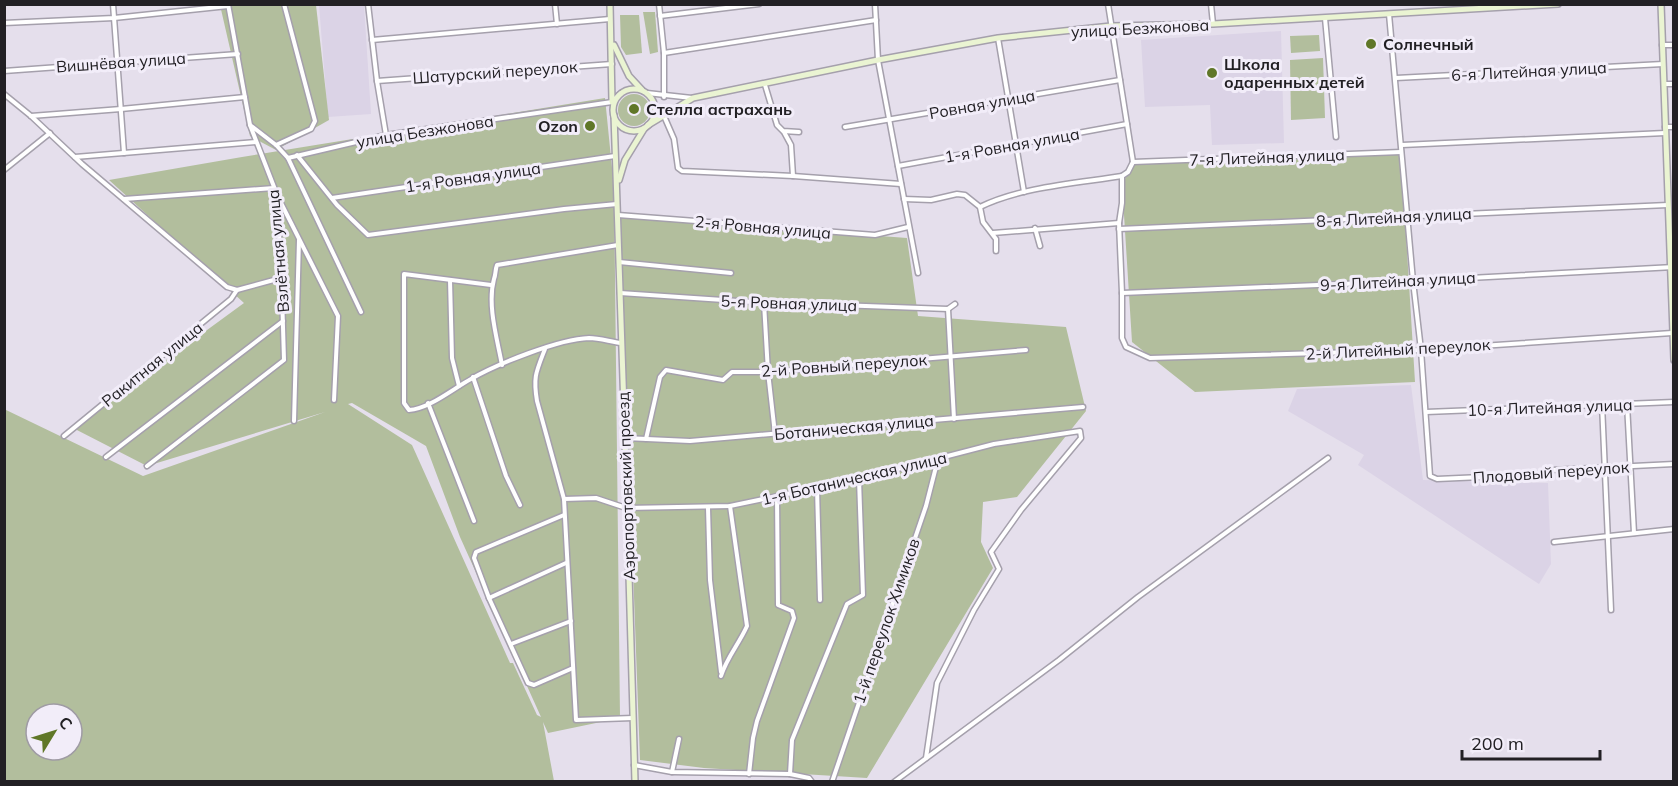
<svg xmlns="http://www.w3.org/2000/svg" width="1678" height="786" viewBox="0 0 1678 786" font-family="Mulish,sans-serif">
<rect width="100%" height="100%" fill="#e5dfec"/>
<g fill="#dbd3e6">
<path d="M319,5H364L371,114L328,117Z"/>
<path d="M1281,31L1284,143L1212,145L1210,105L1145,107L1141,40Z"/>
<path d="M1411,385L1423,480L1548,483L1551,564L1539,584L1358,465L1364,455L1288,411L1297,389Z"/>
</g>
<g fill="#b2be9d" fill-rule="evenodd">
<path d="M220,5H316L329,120L276,150L250,136Z"/>
<path d="M643,12H655L658,52L650,54Z"/>
<path d="M620,15H639L642,53L626,55L621,47Z"/>
<path d="M1319,35L1320,51L1291,53L1290,36Z"/>
<path d="M1323,58L1325,118L1291,120L1290,60Z"/>
<circle cx="634" cy="110" r="16"/>
<path d="M605,98L614,188L620,718L548,733L543,722L554,781H5L4,409L143,476L325,412L147,466L73,428L244,303L109,180L242,157ZM352,403L426,446L460,537L541,717L537,715L513,663H510L412,445L348,404ZM36,714H72V750H36Z"/>
<path d="M1401,152L1415,382L1195,392L1132,342L1122,183L1136,163L1270,161Z"/>
<path d="M620,216L907,238L918,316L1066,327L1086,411L1017,497L983,502L981,542L993,568L867,778L704,768L640,760Z"/>
</g>
<g fill="none" stroke-linecap="round" stroke-linejoin="round">
<defs>
<g id="street">
<path d="M113,4L124,153"/>
<path d="M368,4L377,81L386,135"/>
<path d="M555,4L557,24"/>
<path d="M659,4L664,53V97"/>
<path d="M875,4L878,60L918,273"/>
<path d="M1108,4L1133,162"/>
<path d="M1211,4L1213,24"/>
<path d="M1389,14L1413,281L1421,350L1430,476L1437,479L1545,474L1552,470L1674,464"/>
<path d="M660,16L759,4"/>
<path d="M1325,18L1336,137"/>
<path d="M4,23L114,18L228,6"/>
<path d="M998,38L1024,192"/>
<path d="M372,40L610,19"/>
<path d="M1662,45H1674"/>
<path d="M664,53L876,20"/>
<path d="M4,71L238,54"/>
<path d="M1396,78L1663,64"/>
<path d="M377,81L612,64"/>
<path d="M1664,84H1674"/>
<path d="M765,85L777,125L783,131L799,132"/>
<path d="M647,93L692,98"/>
<path d="M4,94L31,116L82,164L227,287L237,290L281,278"/>
<path d="M31,116L121,109L245,97"/>
<path d="M664,116L674,139L678,168L682,171L793,176L901,184"/>
<path d="M250,125L276,145L288,158L386,135L612,102L621,93"/>
<path d="M845,127L1120,80"/>
<path d="M1665,127H1674"/>
<path d="M784,132L791,145L793,176"/>
<path d="M276,145L311,129L315,121L284,4"/>
<path d="M1402,145L1665,133"/>
<path d="M297,155L337,205L368,235L564,209L617,204"/>
<path d="M75,157L256,142"/>
<path d="M288,158L361,312"/>
<path d="M1133,162L1128,172L1122,176V203L1119,223L1122,293V338L1126,347L1150,358L1421,350L1672,333"/>
<path d="M1133,162L1401,152"/>
<path d="M898,166L1127,124"/>
<path d="M4,170L50,133"/>
<path d="M277,195L338,316L334,400"/>
<path d="M332,198L615,156"/>
<path d="M124,199L274,188"/>
<path d="M904,199L931,200L957,194L965,195L980,207C1020,187 1078,183 1122,176"/>
<path d="M980,207L983,222L996,239V251"/>
<path d="M618,215L875,235L908,227"/>
<path d="M1035,228L1040,246"/>
<path d="M1119,229L1668,205"/>
<path d="M993,233L1119,223"/>
<path d="M619,262L731,273"/>
<path d="M450,280L452,358L459,386"/>
<path d="M491,285L404,274V403L409,410C429,409 454,388 471,379C497,364 559,339 589,338C600,338 611,342 621,343"/>
<path d="M620,293L813,306L838,305L948,309L955,304"/>
<path d="M1122,293L1413,281L1674,267"/>
<path d="M764,303L768,372L775,434"/>
<path d="M948,309L954,419"/>
<path d="M545,349C536,372 533,377 537,401L564,499"/>
<path d="M502,365C497,338 487,305 494,279C496,274 495,270 497,265L618,245"/>
<path d="M473,377L506,476L520,505"/>
<path d="M428,403L474,521"/>
<path d="M1602,404L1611,610"/>
<path d="M1627,404L1634,533"/>
<path d="M1426,412L1674,402"/>
<path d="M294,421L299,240"/>
<path d="M64,436L231,299L237,290"/>
<path d="M625,438L690,441L1083,407"/>
<path d="M646,439L660,377L666,370L723,380L732,372H768L1026,350"/>
<path d="M106,457L283,321"/>
<path d="M147,466L284,360L281,261L276,192L250,125L228,4"/>
<path d="M817,488L820,600"/>
<path d="M708,508L710,580L721,672"/>
<path d="M564,515L476,552L474,558L489,598L528,683L534,685L573,668"/>
<path d="M1554,542L1674,529"/>
<path d="M489,598L566,563"/>
<path d="M511,644L571,621"/>
<path d="M721,676C727,657 739,644 747,626L730,506"/>
<path d="M633,718L576,720L564,499L596,498L626,508L730,506L859,479L994,444L1080,431L1081,438L1021,510L991,552L999,569L974,610L937,683L926,758"/>
<path d="M634,765L672,772L790,774L809,778L812,782"/>
<path d="M672,772L679,739"/>
<path d="M749,774L753,738L757,721L794,618L792,611L778,605L777,496"/>
<path d="M790,774L792,740L847,604L863,595L859,479"/>
<path d="M832,782L926,506L938,459"/>
<path d="M894,782L1059,660L1138,597L1328,458"/>
</g>
<g id="secondary">
<path d="M610,4L612,102"/>
<path d="M1661,4L1674,360"/>
<path d="M614,45L629,76L642,90"/>
<circle cx="634" cy="110" r="21"/>
<path d="M614,115L625,438L635,782"/>
<path d="M648,125L693,98L878,60L998,38L1111,26L1213,24L1558,4"/>
<path d="M619,180L625,160L644,129"/>
</g>
</defs>
<use href="#street" stroke="#a5a0ac" stroke-width="7"/>
<use href="#secondary" stroke="#a5a0ac" stroke-width="8"/>
<use href="#street" stroke="#fff" stroke-width="4"/>
<use href="#secondary" stroke="#eaf4d2" stroke-width="5"/>
</g>
<g fill="#607728" stroke="#f2edf9" stroke-width="2">
<circle cx="1371" cy="44" r="6"/>
<circle cx="1212" cy="73" r="6"/>
<circle cx="634" cy="109" r="6"/>
<circle cx="590" cy="126" r="6"/>
</g>
<g text-anchor="middle" dominant-baseline="central" stroke-width="6" stroke-linejoin="round" paint-order="stroke">
<g font-size="16" fill="#222024" stroke="#f2edf9">
<text transform="translate(1140 28) rotate(-3)">улица Безжонова</text>
<text transform="translate(121 62) rotate(-4)">Вишнёвая улица</text>
<text transform="translate(1529 71) rotate(-3)">6-я Литейная улица</text>
<text transform="translate(495 72) rotate(-4)">Шатурский переулок</text>
<text transform="translate(982 104) rotate(-10)">Ровная улица</text>
<text transform="translate(425 131) rotate(-9)">улица Безжонова</text>
<text transform="translate(1012 145) rotate(-10)">1-я Ровная улица</text>
<text transform="translate(1267 157) rotate(-2)">7-я Литейная улица</text>
<text transform="translate(473 177) rotate(-8)">1-я Ровная улица</text>
<text transform="translate(1394 217) rotate(-3)">8-я Литейная улица</text>
<text transform="translate(763 227) rotate(5)">2-я Ровная улица</text>
<text transform="translate(278 251) rotate(-95)">Взлётная улица</text>
<text transform="translate(1398 281) rotate(-3)">9-я Литейная улица</text>
<text transform="translate(789 303) rotate(2)">5-я Ровная улица</text>
<text transform="translate(1398 349) rotate(-3)">2-й Литейный переулок</text>
<text transform="translate(152 364) rotate(-39)">Ракитная улица</text>
<text transform="translate(844 365) rotate(-4)">2-й Ровный переулок</text>
<text transform="translate(1550 407) rotate(-2)">10-я Литейная улица</text>
<text transform="translate(854 427) rotate(-5)">Ботаническая улица</text>
<text transform="translate(1551 472) rotate(-4)">Плодовый переулок</text>
<text transform="translate(854 478) rotate(-13)">1-я Ботаническая улица</text>
<text transform="translate(626 486) rotate(-92)">Аэропортовский проезд</text>
<text transform="translate(886 621) rotate(-71)">1-й переулок Химиков</text>
</g>
<g font-size="16" font-weight="bold" fill="#222024" stroke="#f2edf9" text-anchor="start">
<text x="1383" y="44">Солнечный</text>
<text x="1224" y="64">Школа<tspan x="1224" dy="18">одаренных детей</tspan></text>
<text x="646" y="109">Стелла астрахань</text>
<text x="578" y="126" text-anchor="end">Ozon</text>
</g>
</g>
<rect width="1678" height="786" fill="none" stroke="#222024" stroke-width="12"/>
<g transform="translate(54 732) rotate(52)"><circle r="28" fill="#f2edf9" stroke="#9f9ba4" stroke-width="1.5"/>
<path d="M0-4.5L10 22L0 15L-10 22Z" fill="#607728"/>
<text y="-9" font-size="16" font-weight="bold" text-anchor="middle" fill="#222024">С</text>
</g>
<path d="M1462 750v9h138v-9" fill="none" stroke="#222024" stroke-width="3"/>
<text x="1471" y="750" font-size="18" fill="#222024" stroke="#f2edf9" stroke-width="4.5" paint-order="stroke">200 m</text>
</svg>
